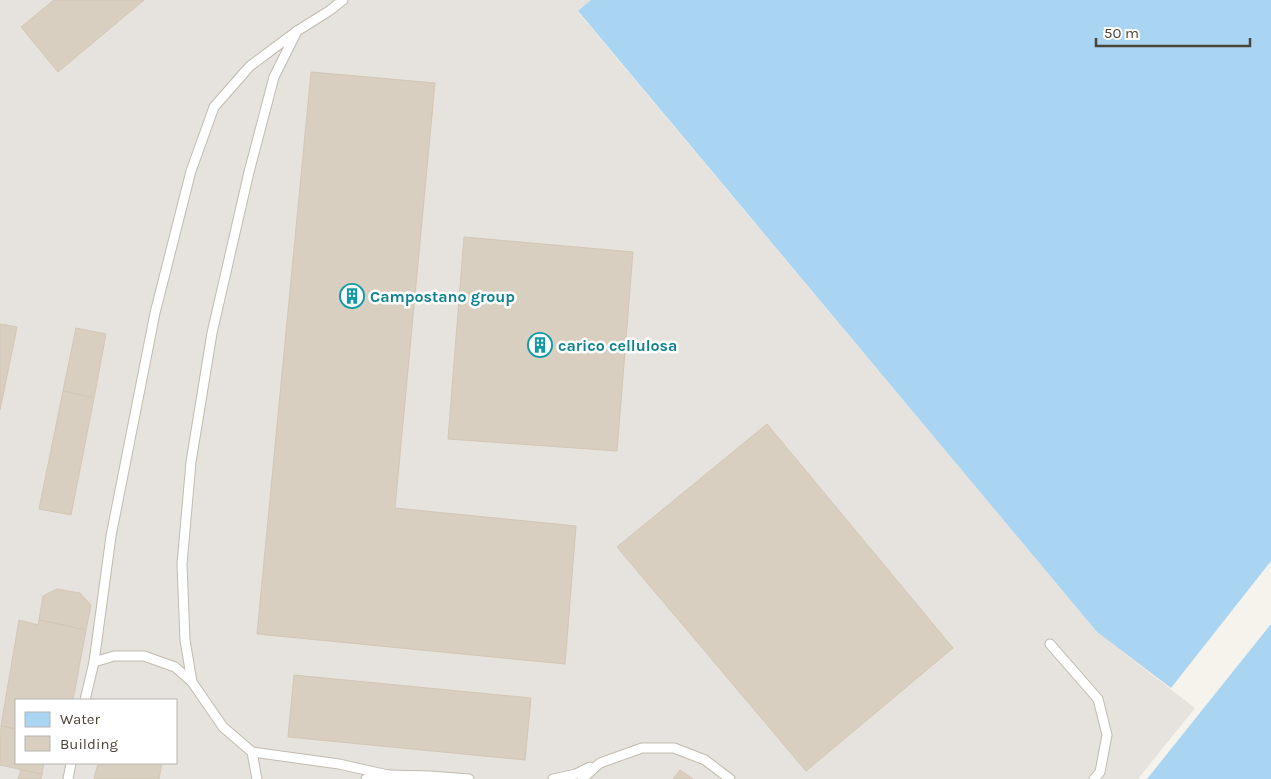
<svg xmlns="http://www.w3.org/2000/svg" width="1271" height="779" viewBox="0 0 1271 779" font-family="Karla,sans-serif">
<rect width="100%" height="100%" fill="#f6f3ec"/>
<path fill="#e6e2dd" fill-rule="evenodd" d="M0,0H591L578,12L1097,632L1195,708L1138,779H0ZM16,700H176V763H16Z"/>
<g fill="#a9d4f2">
<path d="M591,0H1271V561L1171,688L1097,632L578,11Z"/>
<path d="M1271,624V779H1147Z"/>
</g>
<g fill="#d8cfc1" stroke="#d3c7b4">
<path d="M54,0H144L58,72L21,27Z"/>
<path d="M311,72L435,83L395,508L576,526L565,664L257,634Z"/>
<path d="M464,237L633,252L617,451L448,439Z"/>
<path d="M0,324L17,327L0,410Z"/>
<path d="M76,328L106,334L94,398L63,391Z"/>
<path d="M63,391L94,398L71,515L39,509Z"/>
<path d="M767,424L953,648L806,771L617,547Z"/>
<path d="M57,589L80,593L91,605L86,630L39,620L43,596Z"/>
<path d="M19,620L38,625L39,620L86,630L73,700H16V729L1,726Z"/>
<path d="M294,675L531,698L525,760L288,737Z"/>
<path d="M1,726L16,729V763H44L42,774L0,765Z"/>
<path d="M98,763H162L159,779H94Z"/>
<path d="M21,770L42,774L41,779H18Z"/>
<path d="M680,770L693,779H673Z"/>
</g>
<g fill="none" stroke-linecap="round" stroke-linejoin="round">
<defs>
<g id="service">
<path d="M297,31L329,11L343,0"/>
<path d="M1050,644L1098,699L1107,735L1100,772L1094,779"/>
<path d="M94,662L114,656H144L175,667L192,682"/>
<path d="M85,700L94,662L111,536L155,313L191,171L214,107L250,66L297,31L274,77L249,172L212,333L191,462L182,564L185,640L192,682L223,727L252,752L257,779"/>
<path d="M252,752L339,764L388,775L366,779"/>
<path d="M388,775L430,776L469,779"/>
<path d="M68,779L71,763"/>
<path d="M553,779L576,774L590,767"/>
<path d="M582,779L600,763L642,748H674L705,760L730,779"/>
</g>
</defs>
<use href="#service" stroke="#c2bbae" stroke-width="11"/>
<use href="#service" stroke="#fff" stroke-width="9"/>
</g>
<defs>
<symbol id="building-ring" viewBox="-11 -11 22 22"><circle r="9.5" fill="#fff" stroke="#0f9aa8" stroke-width="1.5"/><path d="M-4-6H4V6H1V3H-1V6H-4ZM-2.5-4.3h1.7v1.8h-1.7ZM.8-4.3h1.7v1.8H.8ZM-2.5-1h1.7V.8h-1.7ZM.8-1h1.7V.8H.8Z" fill="#0f9aa8"/></symbol>
</defs>
<g fill-rule="evenodd">
<use href="#building-ring" x="338" y="282" width="28" height="28"/>
<use href="#building-ring" x="526" y="331" width="28" height="28"/>
</g>
<g text-anchor="middle" dominant-baseline="central" stroke-width="5" stroke-linejoin="round" paint-order="stroke">
<g font-size="16" font-weight="bold" fill="#0d838f" stroke="#fff" text-anchor="start">
<text x="370" y="296">Campostano group</text>
<text x="558" y="345">carico cellulosa</text>
</g>
</g>
<rect x="15" y="699" width="162" height="65" fill="#ffffff" stroke="#b7b4b0"/>
<rect x="25" y="712" width="25" height="15" fill="#a9d4f2" stroke="#b7b4b0"/>
<text x="60" y="724" font-size="15" fill="#4b4439">Water</text>
<rect x="25" y="736" width="25" height="15" fill="#d8cfc1" stroke="#b7b4b0"/>
<text x="60" y="749" font-size="15" fill="#4b4439">Building</text>
<path d="M1096 38v8h154v-8" fill="none" stroke="#4b4439" stroke-width="2.5"/>
<text x="1104" y="38" font-size="15" fill="#4b4439" stroke="#ffffff" stroke-width="4" paint-order="stroke">50 m</text>
</svg>
